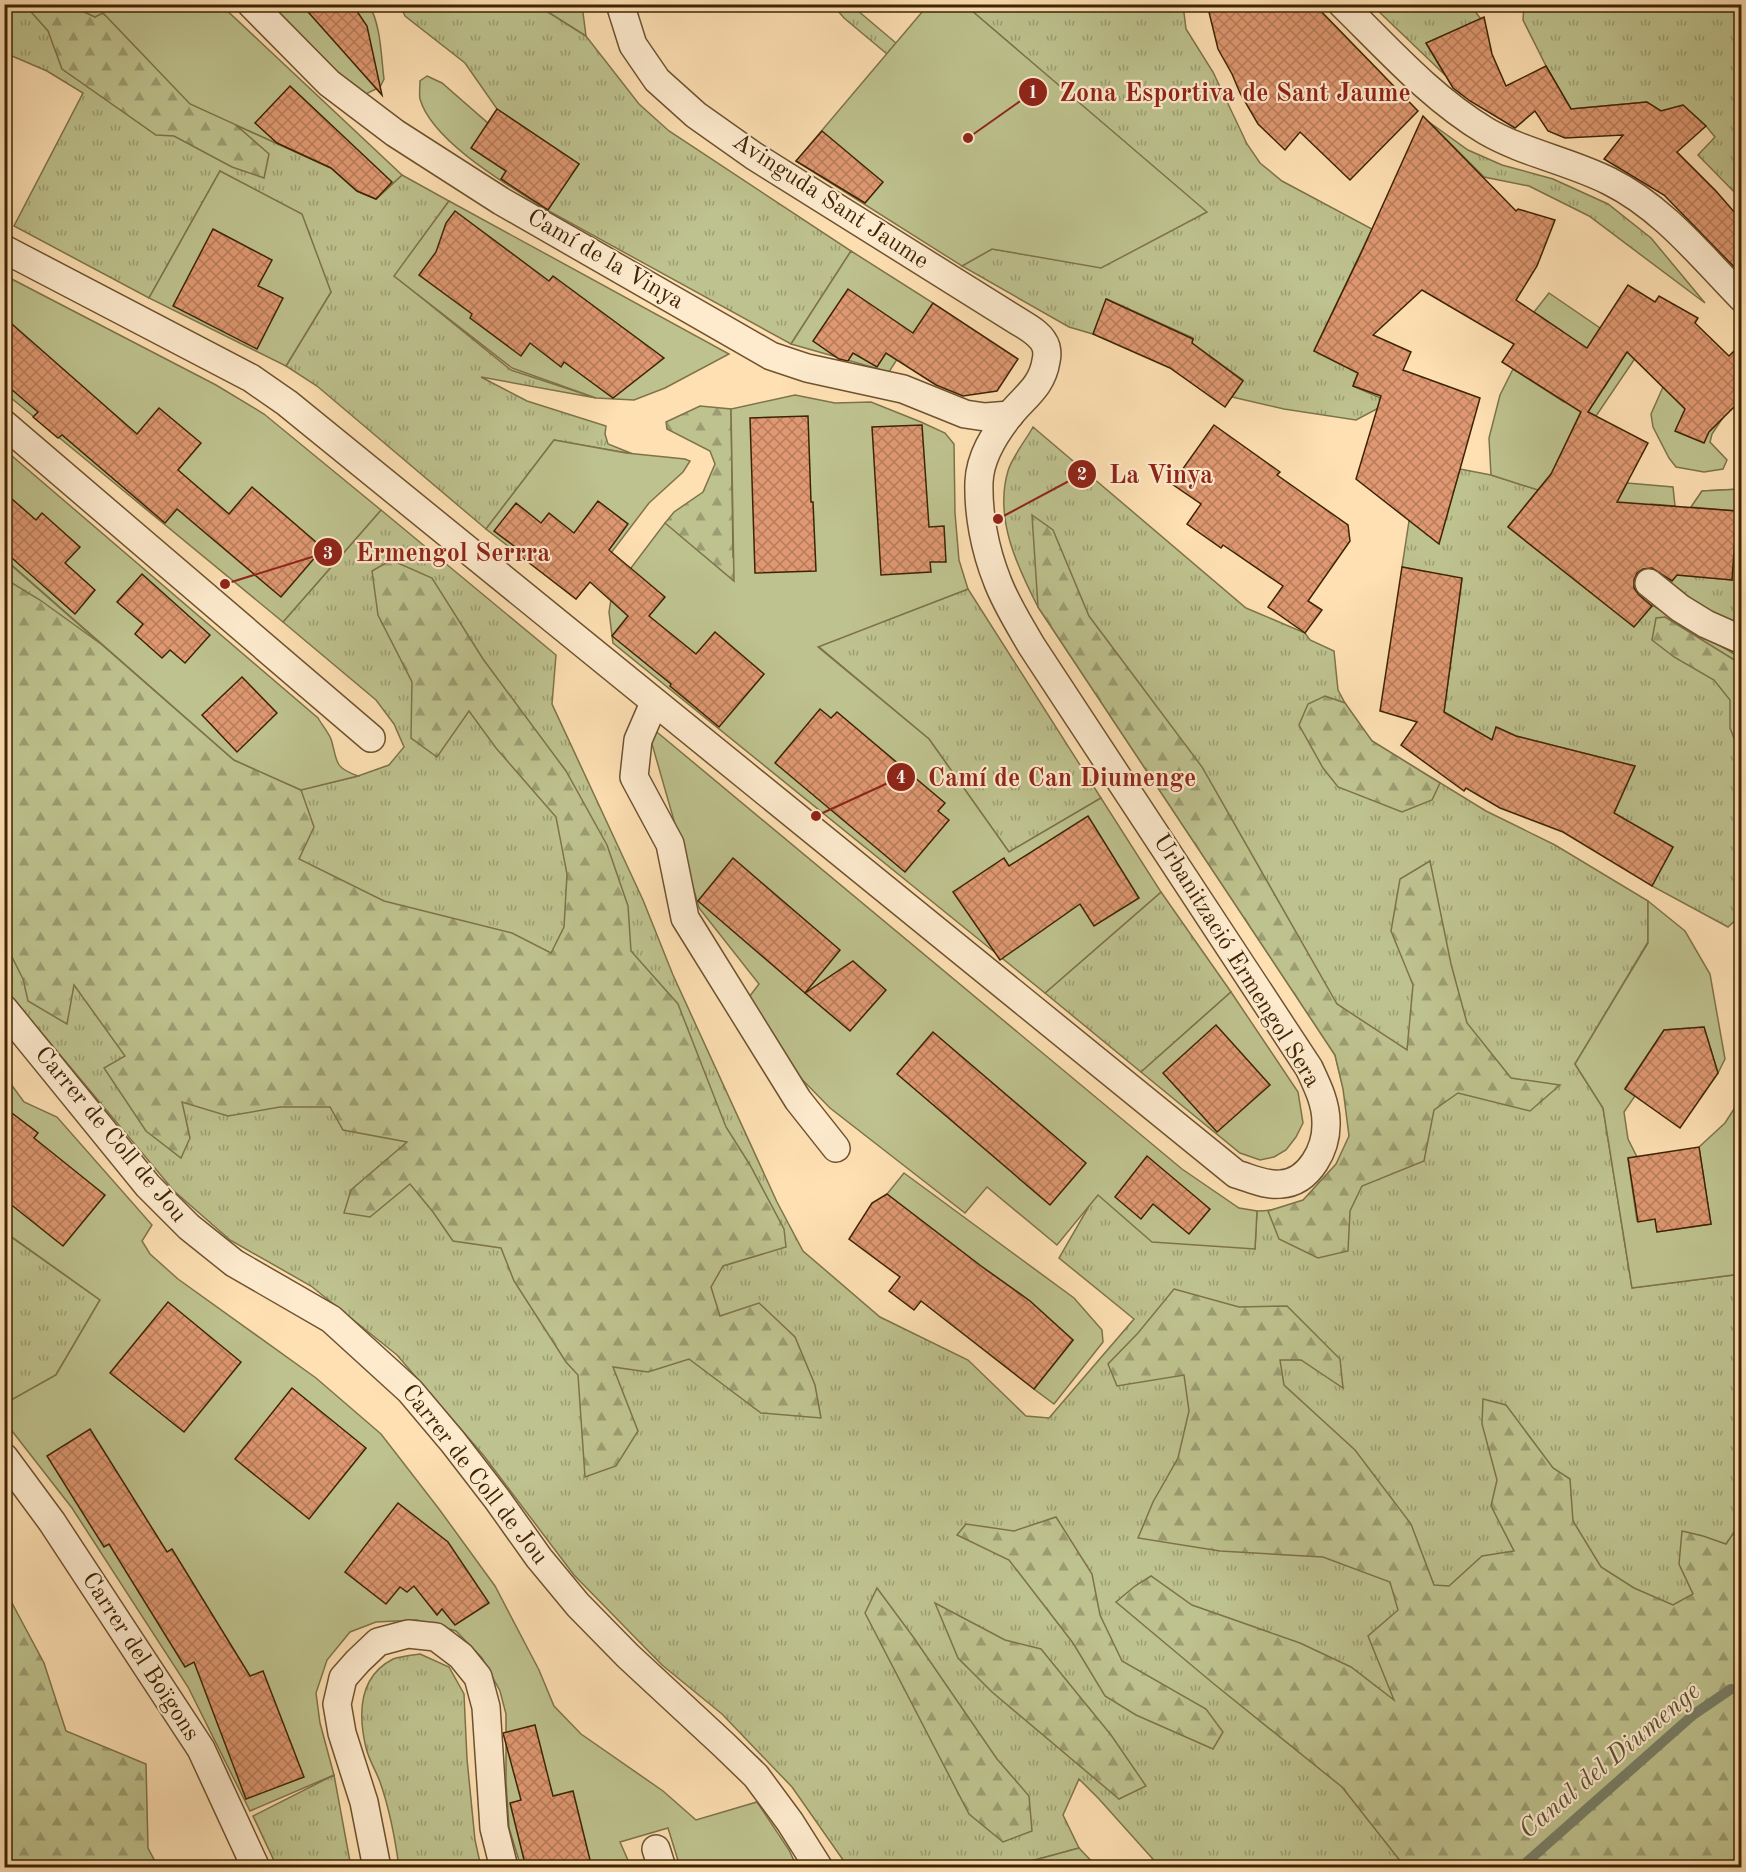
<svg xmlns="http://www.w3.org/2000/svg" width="1746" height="1872" viewBox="0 0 1746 1872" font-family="'Old Standard TT',serif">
<defs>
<pattern id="grass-tufts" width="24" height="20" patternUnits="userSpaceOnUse" patternTransform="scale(1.5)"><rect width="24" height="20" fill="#bec28e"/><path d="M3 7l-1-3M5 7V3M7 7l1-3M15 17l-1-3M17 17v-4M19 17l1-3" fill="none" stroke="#9c9d72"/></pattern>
<pattern id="forest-firs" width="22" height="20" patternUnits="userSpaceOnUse" patternTransform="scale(1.5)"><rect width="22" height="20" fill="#bec28e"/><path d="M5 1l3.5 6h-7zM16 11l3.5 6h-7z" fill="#9c9d72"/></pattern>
<pattern id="building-cross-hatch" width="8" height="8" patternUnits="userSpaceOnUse" patternTransform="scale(1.5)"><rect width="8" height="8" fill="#df9871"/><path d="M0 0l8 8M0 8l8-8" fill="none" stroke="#b67c5b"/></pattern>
</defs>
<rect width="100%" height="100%" fill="#fee0b3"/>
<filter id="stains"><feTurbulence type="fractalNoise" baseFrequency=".00333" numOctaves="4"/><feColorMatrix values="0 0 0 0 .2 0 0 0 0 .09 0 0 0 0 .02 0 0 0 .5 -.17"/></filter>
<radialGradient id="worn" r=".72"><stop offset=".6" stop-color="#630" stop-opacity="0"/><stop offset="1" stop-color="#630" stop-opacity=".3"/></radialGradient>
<g fill="url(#grass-tufts)" stroke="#7e7349" stroke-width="1.5">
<path d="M5,5H69L95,17L102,13L236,125L331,168L357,191L376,199L402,175L449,201L395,276L511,370L596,398L481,377L527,401L606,426L605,434L608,444L633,454L554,440L486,529L317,386L286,366L331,292L220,171L149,298L14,226L83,93L47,71L5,53Z"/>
<path d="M400,5H537L586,36L639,104L669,131L851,251L791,344L547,210L578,164L497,109L465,63L405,16Z"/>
<path d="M833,5H851L896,43L887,54L844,18Z"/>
<path d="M965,5H1183L1186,29L1213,72L1247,144L1260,163L1282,181L1372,229L1314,351L1358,373L1353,386L1390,402L1356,420L1284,409L1232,397L1243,380L1192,343L1193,338L1107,299L1093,334L1069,327L962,266L992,249L1035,256L1206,212Z"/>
<path d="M1372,5H1470L1481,19L1426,43L1445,75Z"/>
<path d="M1524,5H1741V199L1698,155L1715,137L1706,126L1683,105L1661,111L1646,102L1571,109L1546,66L1523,20Z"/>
<path d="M1429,122L1468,150L1502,165L1553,179L1608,204L1651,238L1705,303L1589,216L1529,186L1484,177Z"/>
<path d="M1033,427L1246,608L1305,633L1310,640L1334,651L1338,690L1352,716L1372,741L1486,811L1555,845L1648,901V942L1575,1064L1603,1108L1632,1288L1741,1274V1867H1160L1099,1799L1079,1779L1063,1815L1079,1848L1009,1867H848L792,1787L722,1714L662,1665L574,1575L484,1456L397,1355L311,1286L230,1240L174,1191L5,989L4,559L101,644L301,790L358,776L389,765L404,747L394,724L376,700L283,622L381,510L556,655L552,704L643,900L673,975L777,1202L803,1251L880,1317L968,1360L1026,1416L1049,1418L1134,1319L1059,1258L1096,1194L1255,1249L1257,1211C1271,1211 1290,1207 1302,1201C1319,1192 1349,1152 1349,1133C1350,1107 1341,1080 1335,1055L1038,607C1017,566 994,518 1008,471C1012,457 1026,440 1033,427Z"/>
<path d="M1460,469L1491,475L1538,490L1508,527L1634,626L1652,605L1741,658V915L1728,927L1652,886L1673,847L1614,813L1635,766L1516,736L1497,727L1492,740L1444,712L1462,579L1402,567L1409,521L1443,527Z"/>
<path d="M1741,489V625L1704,610L1653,573L1732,580L1736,511L1691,507L1702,491Z"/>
<path d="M968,589L1101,798L1009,852L929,739L818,646Z"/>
<path d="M1161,892L1231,992L1141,1072L1045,993Z"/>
<path d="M4,1232L100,1300L56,1375L5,1404Z"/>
<path d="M420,1654L449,1667L464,1694L467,1759L475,1840L481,1867H399C395,1838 390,1810 380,1782C376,1771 369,1760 366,1748C358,1714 358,1677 393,1659C401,1656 412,1655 420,1654Z"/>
<path d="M334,1775L351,1867H277L253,1816Z"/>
</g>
<g fill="url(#forest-firs)" stroke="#7e7349" stroke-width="1.5">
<path d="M25,5H69L95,17L102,13L224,102L236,125L269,154L264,178L232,167L174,136L156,135L62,69L48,31Z"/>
<path d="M700,406L731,409L733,557L767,613L661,547L665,523L674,512L703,492L715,464L710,451L667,429L666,422Z"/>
<path d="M1032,515L1053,530L1089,616L1202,767L1337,1004L1407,1050L1413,985L1391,931L1400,879L1430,861L1451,964L1467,1023L1511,1078L1560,1085L1530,1111L1458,1093L1434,1110L1424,1161L1362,1186L1350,1211L1348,1251L1318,1258L1279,1239L1268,1211L1303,1200L1336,1164L1349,1136L1343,1089L1335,1055L1038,607Z"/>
<path d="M391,560L432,578L483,659L566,771L607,845L628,906L631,951L678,1004L726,1127L750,1165L784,1229L786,1247L723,1266L711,1287L720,1316L759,1303L795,1337L815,1385L821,1418L761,1413L689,1359L648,1372L613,1367L638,1431L616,1466L585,1477L578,1375L566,1362L514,1281L501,1248L453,1241L433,1212L410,1184L370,1217L344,1213L351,1190L407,1142L343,1130L330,1107H280L228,1116L182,1102L190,1138L181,1158L146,1131L104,1068L125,1056L74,985L67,1024L28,1001L23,979L5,943L4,578L40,600L101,644L234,760L301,790L314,827L299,859L384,901L512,933L551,953L564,927L567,874L556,817L496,748L469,711L437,757L411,738L412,682L378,615L372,571Z"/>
<path d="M1665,617L1741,664V743H1736L1730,728V700L1714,680L1674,657L1652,640L1656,618Z"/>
<path d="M1325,696L1345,703L1372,741L1440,783L1432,800L1402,812L1338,787L1323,768L1299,725L1308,704Z"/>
<path d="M1174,1289L1239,1307L1287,1306L1340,1359L1343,1388L1301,1360H1280L1284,1385L1355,1450L1411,1524L1434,1585L1449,1586L1482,1556L1514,1551L1491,1506L1497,1480L1482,1424L1483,1399L1506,1405L1553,1468L1570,1479L1573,1521L1601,1567L1634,1588L1673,1605L1693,1594L1679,1564L1682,1531L1703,1536L1726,1544L1741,1522V1867H1405L1342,1787L1214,1684L1116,1602L1135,1586L1151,1576L1192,1605L1300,1643L1351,1667L1394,1700L1368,1636L1398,1610L1390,1582L1323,1557L1220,1551L1138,1538L1153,1502L1178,1458L1189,1411L1184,1375L1117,1386L1108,1364L1138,1333Z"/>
<path d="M1056,1517L1092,1574L1100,1615L1122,1661L1206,1709L1223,1732L1213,1749L1136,1715L1105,1696L1073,1643L1009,1560L957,1535L966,1524L1014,1531Z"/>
<path d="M877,1588L914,1638L997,1759L1029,1796L1032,1831L1003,1842L969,1814L865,1613Z"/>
<path d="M5,1590L44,1663L66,1731L146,1764L148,1848L158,1867H5Z"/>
<path d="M935,1603L1005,1640L1041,1649L1111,1735L1146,1786L1119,1799L992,1692L958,1658Z"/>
</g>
<g fill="#bec28e" stroke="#7e7349" stroke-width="1.5">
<path d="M69,5H221L402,175L376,199L357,191L331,168L190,104L103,13L95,17Z"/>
<path d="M272,5H369C381,25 381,56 384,79L380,87L366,94L352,87Z"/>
<path d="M537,5H582L586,36Z"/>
<path d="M928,5H965L1207,212L1101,268L992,249L962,266L796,161Z"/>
<path d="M427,76L442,83L488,123L497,109L579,164L547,210C511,187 432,142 420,99C419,94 420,87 420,81Z"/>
<path d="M220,171L302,214L331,292L286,366L149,298Z"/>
<path d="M449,201L729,354L665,388L634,400L596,398L512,368L394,276Z"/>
<path d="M851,251L933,303L889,372L791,344Z"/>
<path d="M4,275L216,385L264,414L381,510L283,622L5,393Z"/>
<path d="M1549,293L1638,354L1596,416L1582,409L1552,473L1538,490L1491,475L1489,438L1500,395L1513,369L1564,402L1582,374L1604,388L1624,356L1579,361L1562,331L1534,312Z"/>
<path d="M1663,387L1722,419L1712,434L1710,442L1727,460L1723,469L1704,472L1676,467L1669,458L1653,427L1651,414Z"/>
<path d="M795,395L835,403L871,402L921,422L945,433L954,444L955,513L959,560L968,589L818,647L929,739L1009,852L1101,798L1161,892L1045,993L613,643L609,612L612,593L665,523L734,581L731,409Z"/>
<path d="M554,440L626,453L685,459L690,461L683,472L649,503L576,599L486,529Z"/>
<path d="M5,450L318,718C322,725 328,732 331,739C338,762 333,767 358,776L301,790L234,760L5,559Z"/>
<path d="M1627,483L1673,487L1675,506L1651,504L1650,527L1614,508Z"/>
<path d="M1741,489V581L1732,580L1736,511L1691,507L1702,491Z"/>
<path d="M646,723L1182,1169L1239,1208L1257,1211L1255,1249L1152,1242L1098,1195L1057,1245L987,1187L965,1213L830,1108L737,1013L759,984L699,908Z"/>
<path d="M1648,901L1685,931L1710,974L1725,1059L1718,1073L1704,1027L1664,1030L1625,1088L1635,1096L1624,1112L1628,1139L1637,1157L1628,1159L1637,1221L1655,1219L1657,1232L1711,1224L1699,1147L1725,1123L1741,1098V1274L1632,1288L1603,1108L1575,1064L1648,943Z"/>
<path d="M1231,992L1298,1092L1303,1123L1296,1137L1286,1150L1274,1157L1260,1160L1240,1153L1141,1072Z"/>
<path d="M5,1076L24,1102L57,1117L152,1225L142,1241L150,1254L178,1279L316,1378L381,1434L439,1509L495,1586L539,1670L554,1706L581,1734L663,1791L696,1820L757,1802L789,1850L797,1867H680L668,1828L620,1842L631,1867H521L509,1828L506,1782V1714L500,1691L482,1658L456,1631L417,1620L376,1622L350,1632L327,1660L316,1693L320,1723L334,1775L250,1811L188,1687L72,1508L5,1422L4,1404L56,1375L100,1300L5,1232Z"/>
<path d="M904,1173L1074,1298L1102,1330L1103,1342L1054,1404L1034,1389L1073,1340L1030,1301L981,1266L887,1194Z"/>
<path d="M1079,1848L1097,1867H1009Z"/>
</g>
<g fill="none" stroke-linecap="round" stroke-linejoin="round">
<path stroke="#798068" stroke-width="10" d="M1520,1868L1693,1715L1731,1689"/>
</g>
<g fill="url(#building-cross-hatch)" stroke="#3e2404" stroke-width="1.5">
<path d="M301,4H352L367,26L382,95Z"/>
<path d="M1207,4H1314L1418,111L1350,180L1300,132L1285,150L1258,124L1240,93L1232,74L1218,49Z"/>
<path d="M1484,17L1492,54L1506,86L1546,66L1571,109L1647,102L1661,111L1683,105L1706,126L1677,152L1716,191L1742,221V275L1664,195L1604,159L1623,135L1565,138L1548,131L1535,111L1515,128L1470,101L1453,88L1426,43Z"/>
<path d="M290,86L392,182L376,199L357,191L331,168L277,143L255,123Z"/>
<path d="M497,109L579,164L548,210L501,179L506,171L471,148Z"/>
<path d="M1423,116L1516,211L1518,209L1555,220L1537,266L1516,300L1587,348L1628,285L1655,302L1659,296L1698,318L1695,323L1729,356L1742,343V399L1709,432L1704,443L1675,431L1685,409L1627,352L1588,412L1648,443L1617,502L1737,511L1732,580L1677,575L1672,581L1652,568L1643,569L1637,573L1634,580V588L1639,595L1652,606L1634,627L1508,527L1551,474L1581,412L1502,362L1514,344L1422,290L1373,335L1411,352L1403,370L1480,398L1439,544L1356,479L1381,396L1353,386L1358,373L1314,351L1362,251Z"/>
<path d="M822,131L883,182L865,203L796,161Z"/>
<path d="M455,211L549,281L553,276L664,358L613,398L564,362L561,367L530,343L521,356L470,318L472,314L419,275L436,252L446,223Z"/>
<path d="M213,229L272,260L258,286L283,298L257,349L173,306Z"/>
<path d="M848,289L913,333L933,303L1018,359L997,391L963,396L936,385L886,353L877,367L853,353L848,361L839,359L813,341Z"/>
<path d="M1106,299L1193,339L1192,343L1243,381L1225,407L1170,368L1093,334Z"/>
<path d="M4,317L137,434L159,408L201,443L178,470L229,514L252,487L323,548L281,597L177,509L165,523L62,435L58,438L33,417L38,412L4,383Z"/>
<path d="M808,416L811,502H813L816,571L755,573L750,418Z"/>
<path d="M922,425L929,527L944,526L946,562H930L931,572L881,575L872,427Z"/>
<path d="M1214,425L1280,472L1277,475L1348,525L1350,541L1308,601L1322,610L1305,633L1268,607L1283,586L1223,545L1221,548L1187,524L1201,504L1172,484Z"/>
<path d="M4,492L36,520L42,513L80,547L65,563L95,590L75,614L4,551Z"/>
<path d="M598,501L628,524L609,550L665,597L649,616L696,654L715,632L764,674L719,727L670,686L671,684L612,636L628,616L590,582L576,599L515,552L518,549L494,531L516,503L541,523L549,513L574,533Z"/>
<path d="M1402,567L1462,578L1444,712L1492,740L1496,727L1516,736L1635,766L1614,813L1673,847L1652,886L1563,832L1500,808L1466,788L1464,791L1401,745L1417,722L1380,711Z"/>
<path d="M142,574L210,635L185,663L170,650L162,658L135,634L143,624L117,602Z"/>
<path d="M242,677L277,713L237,752L202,715Z"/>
<path d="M820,709L831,718L837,712L945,803L938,811L949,820L905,872L775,763Z"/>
<path d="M1088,816L1139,898L1094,926L1080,904L1000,960L953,892L1004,858L1009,866Z"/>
<path d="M733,858L840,950L805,993L698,901Z"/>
<path d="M853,961L886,990L850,1031L805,993Z"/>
<path d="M1216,1025L1270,1085L1217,1132L1163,1073Z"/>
<path d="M1704,1027L1718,1073L1680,1128L1625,1089L1664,1030Z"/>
<path d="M933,1032L1086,1163L1050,1205L897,1074Z"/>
<path d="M4,1107L38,1133L34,1138L105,1195L63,1246L4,1199Z"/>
<path d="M1699,1147L1711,1224L1657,1232L1655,1219L1638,1222L1628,1158Z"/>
<path d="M1147,1156L1210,1209L1189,1234L1153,1204L1141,1219L1115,1197Z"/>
<path d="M887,1194L981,1266L1030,1301L1073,1340L1034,1389L921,1301L914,1310L889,1291L900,1277L849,1239L872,1203Z"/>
<path d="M168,1302L241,1362L184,1432L110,1373Z"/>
<path d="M292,1388L366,1448L309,1519L235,1459Z"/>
<path d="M90,1429L167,1552L172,1549L250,1676L263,1671L304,1777L246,1799L194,1662L185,1667L109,1544L104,1547L47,1456Z"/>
<path d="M398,1503L448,1542L489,1603L455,1625L442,1609L437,1615L414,1586L407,1592L400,1587L386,1604L345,1572Z"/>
<path d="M535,1725L553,1796L573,1791L592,1868H526L510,1803L521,1800L503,1733Z"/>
</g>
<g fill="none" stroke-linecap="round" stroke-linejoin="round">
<defs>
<g id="minor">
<path d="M251,4L329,83L395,133L501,201L771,356L807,368L903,389L965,414L985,417L1010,415"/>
<path d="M1342,4C1388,49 1431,98 1486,131C1524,153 1569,161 1609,181C1662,207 1701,256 1742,298"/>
<path d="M4,249L251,378L287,403L1236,1174C1250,1178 1266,1186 1281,1184C1310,1182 1327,1148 1326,1122C1326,1103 1317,1085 1309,1068L1031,645C1019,624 1005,602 997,580C985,550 978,514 979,482C980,457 994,435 1009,416C1024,397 1042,387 1046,361C1047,357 1047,351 1046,347C1042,334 1027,327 1016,320L754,156L696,115L657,80L633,45L620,4"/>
<path d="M4,424L371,738"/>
<path d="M1649,583L1680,608L1706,624L1742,640"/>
<path d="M654,703L638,740L634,777L670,844L685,918L798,1100L836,1148"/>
<path d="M4,1009L148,1186L189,1227L234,1263L331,1319L410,1391L453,1442L497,1499L539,1558L578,1605L628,1656L724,1745L756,1776L790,1822L819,1868"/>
<path d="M4,1457L52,1522L201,1749L256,1868"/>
<path d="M656,1849L662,1868"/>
<path d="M377,1868L364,1802L342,1733L337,1704L343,1678L358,1661L378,1642L408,1634L436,1637L461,1656L478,1677L486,1707L494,1828L504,1868"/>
</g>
</defs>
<use href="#minor" stroke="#6e5330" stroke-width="30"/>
<use href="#minor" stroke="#feebce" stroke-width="27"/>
</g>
<g text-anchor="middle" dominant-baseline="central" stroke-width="4.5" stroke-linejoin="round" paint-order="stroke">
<g font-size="24" fill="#3e2404" stroke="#feebce">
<text transform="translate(830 202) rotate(33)">Avinguda Sant Jaume</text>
<text transform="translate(605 260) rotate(30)">Camí de la Vinya</text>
<text transform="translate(1236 961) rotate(58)">Urbanització Ermengol Sera</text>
<text transform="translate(110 1135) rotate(50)">Carrer de Coll de Jou</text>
<text transform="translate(474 1475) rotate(52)">Carrer de Coll de Jou</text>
<text transform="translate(140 1657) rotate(57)">Carrer del Boïgons</text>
</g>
<g font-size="26" font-style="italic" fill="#5b5236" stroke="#feebce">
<text transform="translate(1610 1761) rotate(-40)">Canal del Diumenge</text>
</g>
</g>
<path fill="none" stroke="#8f2418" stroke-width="2" d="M968 138L1033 92M998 519L1082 474M225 584L328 552M816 816L901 777"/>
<g fill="#8f2418" stroke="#feebce" stroke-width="2">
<circle cx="968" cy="138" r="6"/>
<circle cx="998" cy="519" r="6"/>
<circle cx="225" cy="584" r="6"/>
<circle cx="816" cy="816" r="6"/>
<circle cx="1033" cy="92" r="15"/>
<circle cx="1082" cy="474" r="15"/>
<circle cx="328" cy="552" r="15"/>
<circle cx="901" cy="777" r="15"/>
</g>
<g font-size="18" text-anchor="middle" font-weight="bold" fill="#fff">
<text x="1033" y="98">1</text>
<text x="1082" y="480">2</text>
<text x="328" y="559">3</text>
<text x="901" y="783">4</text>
</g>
<g font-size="26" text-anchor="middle" font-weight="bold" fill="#8f2418" stroke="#feebce" stroke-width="4.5" stroke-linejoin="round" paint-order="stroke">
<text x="1235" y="101">Zona Esportiva de Sant Jaume</text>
<text x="1161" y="483">La Vinya</text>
<text x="453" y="561">Ermengol Serrra</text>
<text x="1062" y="786">Camí de Can Diumenge</text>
</g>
<rect width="1746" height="1872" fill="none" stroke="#fee0b3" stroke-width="24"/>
<rect x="6" y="6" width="1734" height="1860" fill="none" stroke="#3e2404" stroke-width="3"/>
<rect x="12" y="12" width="1722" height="1848" fill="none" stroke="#3e2404" stroke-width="1.5"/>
<rect width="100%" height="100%" filter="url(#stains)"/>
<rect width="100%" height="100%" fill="url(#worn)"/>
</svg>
